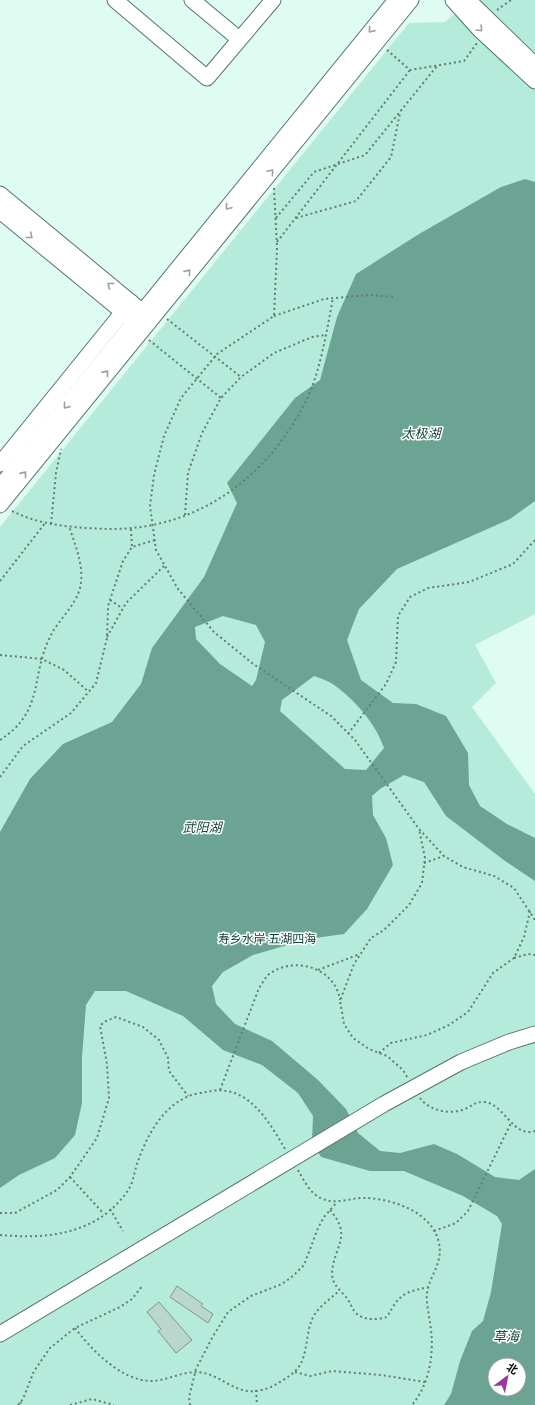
<svg xmlns="http://www.w3.org/2000/svg" width="535" height="1405" viewBox="0 0 535 1405" font-family="'Asap Condensed','Noto Sans SC',sans-serif">
<rect width="100%" height="100%" fill="#defcf2"/>
<path fill="#b4ebda" fill-rule="evenodd" d="M471,0H535V614L475,645L496,683L472,707L535,794V1405H0V527L409,23L445,22ZM495,1365H519V1389H495Z"/>
<path fill="#6ca494" fill-rule="evenodd" d="M525,179L535,182V501L510,519L397,569L359,609L347,640L361,680L393,703L416,704L446,716L468,753L469,785L480,806L507,824L535,838V881L505,861L446,816L424,782L404,775L380,789L372,796L373,815L386,838L393,865L367,909L344,934L308,939L253,955L223,972L212,986L216,1004L235,1024L272,1041L318,1080L346,1109L358,1133L380,1151L400,1153L434,1144L457,1154L495,1177L519,1180L535,1169V1405H444L451,1394L460,1361L472,1331L483,1321L491,1292L502,1224L497,1216L463,1196L404,1171H370L321,1157L312,1141L313,1116L298,1093L262,1065L223,1050L183,1016L126,991H95L86,1005L82,1057V1103L75,1135L55,1158L19,1175L0,1188V832L30,779L63,744L112,722L141,684L152,648L204,577L237,503L227,483L295,398L320,380L337,317L356,274L419,234L501,187ZM223,616L256,625L265,642L256,680L252,686L220,664L196,639L195,627ZM314,676C320,678 326,680 331,683C353,697 376,724 384,748L366,770L345,769L280,711L282,700ZM495,1365H519V1389H495Z"/>
<g fill="#bad7ce" stroke="#7c988f">
<path d="M177,1286L203,1304L201,1306L213,1314L208,1323L170,1297Z"/>
<path d="M159,1302L192,1340L176,1353L158,1331L161,1329L147,1312Z"/>
</g>
<g fill="none" stroke-linecap="round" stroke-linejoin="round">
<defs>
<g id="minor">
<path d="M115,0L207,78L273,0"/>
<path d="M192,0L239,39"/>
<path d="M453,0L480,30L535,81"/>
<path d="M468,0L535,65"/>
<path d="M0,194L139,309"/>
<path d="M0,211L130,318"/>
<path d="M0,464L131,302"/>
<path d="M0,487L396,0"/>
<path d="M0,505L411,0"/>
<path d="M0,1334L384,1104L461,1062L509,1042L535,1034"/>
</g>
</defs>
<use href="#minor" stroke="#58736b" stroke-width="17"/>
<g stroke="#677a74" stroke-width="2" stroke-dasharray="2 3" stroke-linecap="butt">
<path d="M497,10L511,0"/>
<path d="M387,50L410,70L464,61L477,43"/>
<path d="M274,188L277,248L274,316L217,354L181,398L164,436L154,475L150,506L156,550L178,589L214,632L252,663L331,716L355,740L419,829L444,856L463,867L494,876L514,888L535,920"/>
<path d="M276,218L314,172L365,155L437,66"/>
<path d="M296,218L356,201L391,157L400,113"/>
<path d="M277,242L410,70"/>
<path d="M274,316L324,299L369,295L394,297"/>
<path d="M167,319L241,377"/>
<path d="M149,340L221,398"/>
<path d="M12,511C41,526 77,528 109,529C196,530 266,479 305,403C320,374 327,330 333,298"/>
<path d="M185,515L188,473L202,433L221,398L241,377L274,353L312,337L326,335"/>
<path d="M51,524L56,473L61,449"/>
<path d="M131,529L132,547"/>
<path d="M0,581L46,522"/>
<path d="M110,600L122,608"/>
<path d="M107,637L126,603L165,565"/>
<path d="M0,655L42,659L64,670L89,692"/>
<path d="M348,734L386,684L396,662L398,616L410,597L428,588L469,582L513,564L535,540"/>
<path d="M0,740C45,711 30,677 50,637C58,620 75,607 80,588C85,567 75,545 69,526"/>
<path d="M0,777L23,746L71,713L96,683L107,638L108,606L123,561L132,547L155,540"/>
<path d="M424,863L444,856"/>
<path d="M530,911L524,937L514,958L528,954L535,955"/>
<path d="M318,970L360,954"/>
<path d="M379,1053L391,1043L427,1035L449,1025L468,1012L493,973L514,958"/>
<path d="M407,1077L403,1070L387,1056L369,1049L353,1038L344,1024L340,1001L354,964L371,938L384,930L409,905L422,883L425,858L419,829"/>
<path d="M220,1090L259,988C262,984 265,978 268,975C293,955 335,967 340,1000"/>
<path d="M420,1098C429,1111 451,1115 465,1109C472,1106 476,1101 485,1102C505,1105 513,1138 535,1131"/>
<path d="M298,1170C304,1181 311,1195 323,1199C337,1205 352,1197 366,1198C392,1199 429,1211 438,1239C446,1267 424,1277 427,1303C428,1312 430,1321 431,1330C434,1355 429,1385 412,1405"/>
<path d="M70,1177L104,1214"/>
<path d="M110,1209L123,1231"/>
<path d="M330,1210C353,1237 334,1245 332,1273C332,1284 339,1289 345,1296C350,1301 351,1307 355,1312C363,1321 377,1320 387,1317C400,1294 402,1293 428,1287"/>
<path d="M0,1213H15L57,1190L70,1177L97,1138L109,1098L107,1064L100,1026L104,1022L116,1017L143,1027L159,1040L168,1058L169,1071L188,1096"/>
<path d="M434,1231L456,1223L468,1211L511,1123"/>
<path d="M0,1235C35,1238 69,1237 100,1218C111,1211 126,1196 131,1185C134,1177 135,1169 138,1161C147,1136 162,1107 189,1096C194,1094 201,1093 206,1092C247,1082 268,1120 285,1149"/>
<path d="M75,1328C91,1349 120,1380 150,1381C168,1381 185,1369 204,1373C218,1376 230,1387 243,1390C261,1395 279,1384 293,1373C308,1361 305,1339 311,1322C315,1309 329,1300 339,1291"/>
<path d="M295,1372L310,1376L332,1371L381,1375L425,1382"/>
<path d="M256,1390L257,1405"/>
<path d="M20,1402L24,1405"/>
<path d="M18,1405L23,1399L34,1371L50,1348L75,1328L120,1307L132,1299L143,1285"/>
<path d="M70,1405L92,1399L114,1405"/>
<path d="M190,1405L189,1397L196,1369L212,1338L228,1312L251,1296L282,1284L293,1276L304,1265L318,1228L324,1217L337,1202"/>
</g>
<use href="#minor" stroke="#fff" stroke-width="15"/>
</g>
<defs><path id="oneway-chevron" d="M-2-3.5L2.5 0L-2 3.5" fill="none" stroke-width="1.6" stroke-linecap="round" stroke-linejoin="round"/></defs>
<g stroke="#9b9f9d">
<use href="#oneway-chevron" transform="translate(480 29) rotate(46)"/>
<use href="#oneway-chevron" transform="translate(371 30) rotate(129)"/>
<use href="#oneway-chevron" transform="translate(271 172) rotate(-50)"/>
<use href="#oneway-chevron" transform="translate(228 207) rotate(130)"/>
<use href="#oneway-chevron" transform="translate(30 236) rotate(39)"/>
<use href="#oneway-chevron" transform="translate(188 272) rotate(-51)"/>
<use href="#oneway-chevron" transform="translate(110 285) rotate(-141)"/>
<use href="#oneway-chevron" transform="translate(106 373) rotate(-51)"/>
<use href="#oneway-chevron" transform="translate(66 406) rotate(129)"/>
<use href="#oneway-chevron" transform="translate(24 474) rotate(-51)"/>
</g>
<g text-anchor="middle" dominant-baseline="central" stroke-width="3" stroke-linejoin="round" paint-order="stroke">
<g font-size="12" fill="#104237" stroke="#fff">
<text x="267" y="939">寿乡水岸·五湖四海</text>
</g>
<g font-size="13" font-style="italic" fill="#15463a" stroke="#fff">
<text x="421" y="433">太极湖</text>
<text x="202" y="827">武阳湖</text>
<text x="506" y="1336">草海</text>
</g>
</g>
<g transform="translate(507 1377) rotate(32)"><circle r="19" fill="#ffffff" stroke="#9b9f9d"/>
<path d="M0-3L7 15L0 10L-7 15Z" fill="#9838a0"/>
<text y="-6" font-size="11" font-weight="bold" text-anchor="middle" fill="#040e0b">北</text>
</g>
</svg>
